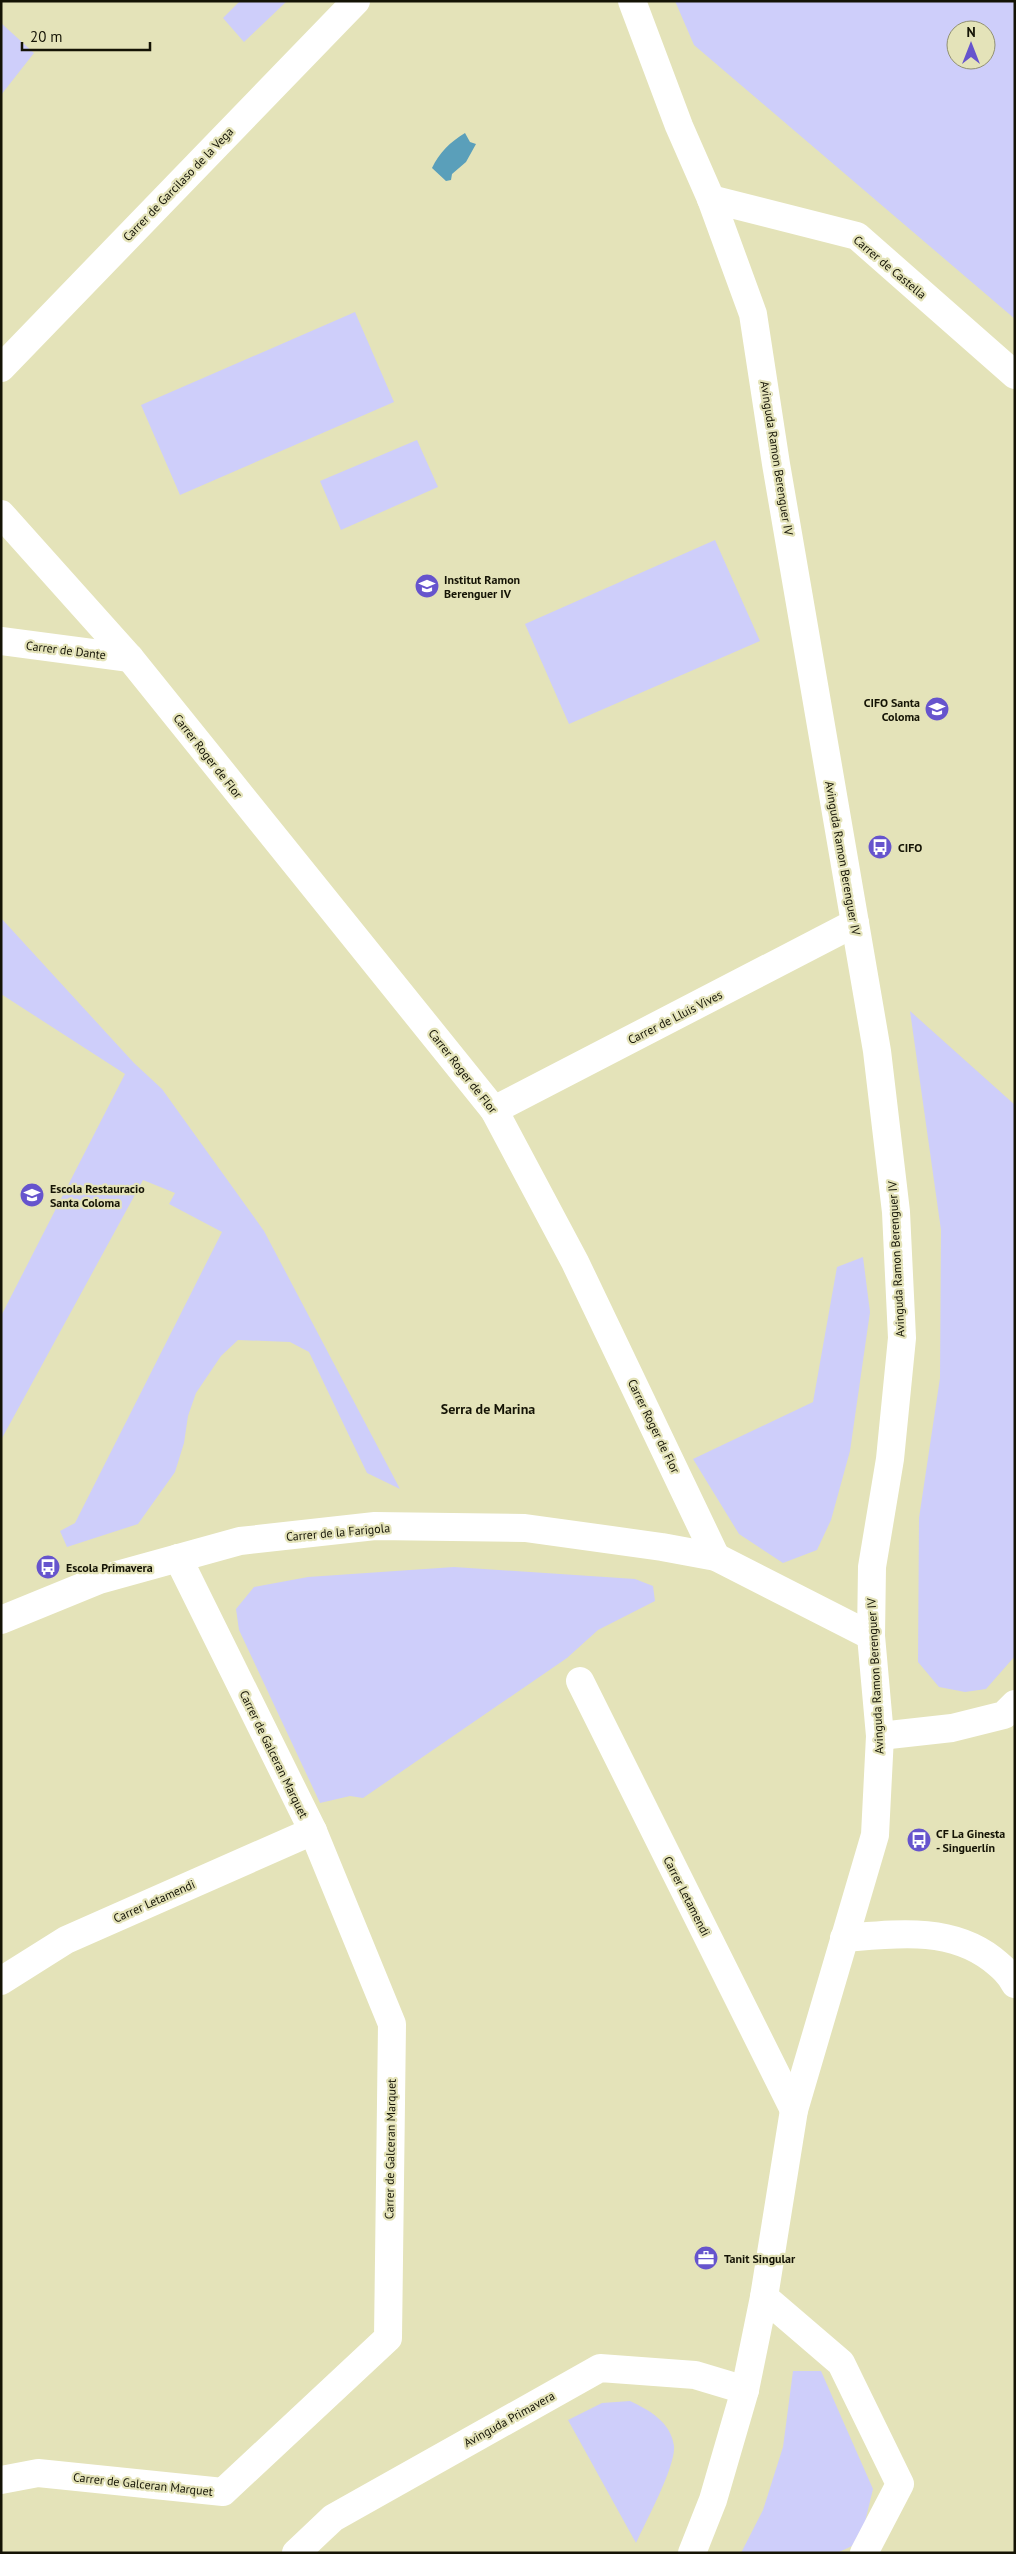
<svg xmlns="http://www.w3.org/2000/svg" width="1016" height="2554" viewBox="0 0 1016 2554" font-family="'PT Sans',sans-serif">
<rect width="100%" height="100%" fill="#e4e3b9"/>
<g fill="#cecefa" fill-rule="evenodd">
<path d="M240,1H287L244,42L223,18Z"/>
<path d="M675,1H1015V319L694,45ZM956,30H986V60H956Z"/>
<path d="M1,23L34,53L1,95Z"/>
<path d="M355,312L394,402L180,495L141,405Z"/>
<path d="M417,440L438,487L341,530L320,481Z"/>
<path d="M715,540L760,641L569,724L525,624Z"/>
<path d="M1,918L134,1063L162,1089L264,1231L400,1489L367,1473L309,1352L290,1342L238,1340L221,1356L196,1393L188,1416L184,1443L175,1472L138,1524L67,1547L60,1531L75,1523L222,1232L169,1204L175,1193L143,1180L1,1440V1316L125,1074L1,994Z"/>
<path d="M910,1011L1015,1105V1656L986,1689L965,1692L939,1687L918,1662L919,1518L940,1378L941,1230Z"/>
<path d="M863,1257L870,1312L850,1451L831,1520L817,1550L783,1563L739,1534L693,1459L813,1402L837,1267Z"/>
<path d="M454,1567L635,1579L653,1586L655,1601L598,1630L567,1658L363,1798L350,1796L320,1803L239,1630L236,1609L254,1587L308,1577Z"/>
<path d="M793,2371H821L873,2489L865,2522L852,2546L837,2553H741L763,2510L783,2447Z"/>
<path d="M630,2401C649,2410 671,2422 674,2446C676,2466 645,2523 636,2543L568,2420L602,2403Z"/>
</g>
<path fill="#5a9fba" d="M465,133L470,142L476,144L466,162L452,174L451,180L446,181L432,168C439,153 450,142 465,133Z"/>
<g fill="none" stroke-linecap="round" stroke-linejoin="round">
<g stroke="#fff" stroke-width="28">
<path d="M632,1L679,126L711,199L753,314L776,464L877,1051L896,1212L902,1338L890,1459L872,1567L871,1636L880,1736L875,1835L794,2110L764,2297L745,2390L713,2500L692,2553"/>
<path d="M711,199L857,236L1015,375"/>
<path d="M1,368L356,1"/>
<path d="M1,514L130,658L494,1110L575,1262L716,1557"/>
<path d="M1,641L130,658"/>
<path d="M494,1110L855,923"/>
<path d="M1,1620L99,1580L240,1541L375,1526L525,1528L662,1547L716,1557L871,1636"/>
<path d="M580,1681L794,2110"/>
<path d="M880,1736L952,1728L1004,1715L1015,1704"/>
<path d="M844,1938C894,1934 949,1926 992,1959C1002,1967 1009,1973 1015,1984"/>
<path d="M1,1981L66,1940L313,1831"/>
<path d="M764,2297L841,2363L900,2484L864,2553"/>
<path d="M1,2480L38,2473L223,2492L388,2338L392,2024L313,1831L178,1558"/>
<path d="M296,2553L333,2518L600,2368L695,2375L745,2390"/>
</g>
</g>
<defs>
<symbol id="school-disc" viewBox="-11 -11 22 22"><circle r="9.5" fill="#6654cd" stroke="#e4e3b9"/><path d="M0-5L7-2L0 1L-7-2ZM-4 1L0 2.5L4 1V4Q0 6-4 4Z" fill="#fff"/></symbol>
<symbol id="university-disc" viewBox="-11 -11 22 22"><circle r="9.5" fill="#6654cd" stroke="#e4e3b9"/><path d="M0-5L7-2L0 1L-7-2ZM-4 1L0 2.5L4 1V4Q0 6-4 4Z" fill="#fff"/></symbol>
<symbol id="bus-disc" viewBox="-11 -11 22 22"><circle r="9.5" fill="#6654cd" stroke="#e4e3b9"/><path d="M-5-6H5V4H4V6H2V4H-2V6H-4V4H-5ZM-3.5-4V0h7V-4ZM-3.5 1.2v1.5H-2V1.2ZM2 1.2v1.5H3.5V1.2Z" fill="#fff"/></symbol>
<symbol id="office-disc" viewBox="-11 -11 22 22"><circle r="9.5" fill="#6654cd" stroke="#e4e3b9"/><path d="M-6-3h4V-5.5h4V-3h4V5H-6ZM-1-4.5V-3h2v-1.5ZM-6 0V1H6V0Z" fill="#fff"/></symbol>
</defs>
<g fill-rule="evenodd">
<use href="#school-disc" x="413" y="572" width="28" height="28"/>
<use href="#university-disc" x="923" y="695" width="28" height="28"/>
<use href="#bus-disc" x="866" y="833" width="28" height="28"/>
<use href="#university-disc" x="18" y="1181" width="28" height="28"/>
<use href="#bus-disc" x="34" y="1553" width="28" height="28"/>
<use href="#bus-disc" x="905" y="1826" width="28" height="28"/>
<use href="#office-disc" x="692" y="2244" width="28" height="28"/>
</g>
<g text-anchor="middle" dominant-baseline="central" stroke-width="4.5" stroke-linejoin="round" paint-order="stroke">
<g font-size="12" fill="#141305" stroke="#e4e3b9">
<text transform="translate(178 184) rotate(-46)">Carrer de Garcilaso de la Vega</text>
<text transform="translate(890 267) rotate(40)">Carrer de Castella</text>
<text transform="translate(777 458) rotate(81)">Avinguda Ramon Berenguer IV</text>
<text transform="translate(66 650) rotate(7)">Carrer de Dante</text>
<text transform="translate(208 756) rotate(52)">Carrer Roger de Flor</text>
<text transform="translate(843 858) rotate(80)">Avinguda Ramon Berenguer IV</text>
<text transform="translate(675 1017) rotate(-27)">Carrer de Lluis Vives</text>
<text transform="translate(463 1071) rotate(52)">Carrer Roger de Flor</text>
<text transform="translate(896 1259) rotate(-93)">Avinguda Ramon Berenguer IV</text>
<text transform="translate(654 1426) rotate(64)">Carrer Roger de Flor</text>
<text transform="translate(338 1532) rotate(-5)">Carrer de la Farigola</text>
<text transform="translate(875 1676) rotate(-93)">Avinguda Ramon Berenguer IV</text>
<text transform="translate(274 1754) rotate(64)">Carrer de Galceran Marquet</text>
<text transform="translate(687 1896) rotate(63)">Carrer Letamendi</text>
<text transform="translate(154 1901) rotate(-24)">Carrer Letamendi</text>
<text transform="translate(390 2149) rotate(-89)">Carrer de Galceran Marquet</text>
<text transform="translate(509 2419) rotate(-29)">Avinguda Primavera</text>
<text transform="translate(143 2484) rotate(6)">Carrer de Galceran Marquet</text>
</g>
<g font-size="12" font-weight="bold" fill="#141305" stroke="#e4e3b9" text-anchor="start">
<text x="444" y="579">Institut Ramon<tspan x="444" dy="14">Berenguer IV</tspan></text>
<text x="920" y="702" text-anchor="end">CIFO Santa<tspan x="920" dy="14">Coloma</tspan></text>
<text x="898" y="847">CIFO</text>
<text x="50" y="1188">Escola Restauracio<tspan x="50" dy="14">Santa Coloma</tspan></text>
<text x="66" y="1567">Escola Primavera</text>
<text x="936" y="1833">CF La Ginesta<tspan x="936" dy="14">- Singuerlín</tspan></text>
<text x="724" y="2258">Tanit Singular</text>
</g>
<g font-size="14" font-weight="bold" fill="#141305" stroke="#e4e3b9">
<text x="488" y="1409">Serra de Marina</text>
</g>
</g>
<rect width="1016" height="2554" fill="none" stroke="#141305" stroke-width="5"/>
<g transform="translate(971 45)"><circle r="24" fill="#e4e3b9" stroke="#919071"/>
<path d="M0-4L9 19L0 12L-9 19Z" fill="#6654cd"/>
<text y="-8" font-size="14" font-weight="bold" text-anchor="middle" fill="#141305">N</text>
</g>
<path d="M22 42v8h128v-8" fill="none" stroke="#141305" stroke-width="2.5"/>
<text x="30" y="42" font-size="15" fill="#141305" stroke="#e4e3b9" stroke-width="4" paint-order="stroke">20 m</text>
</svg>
